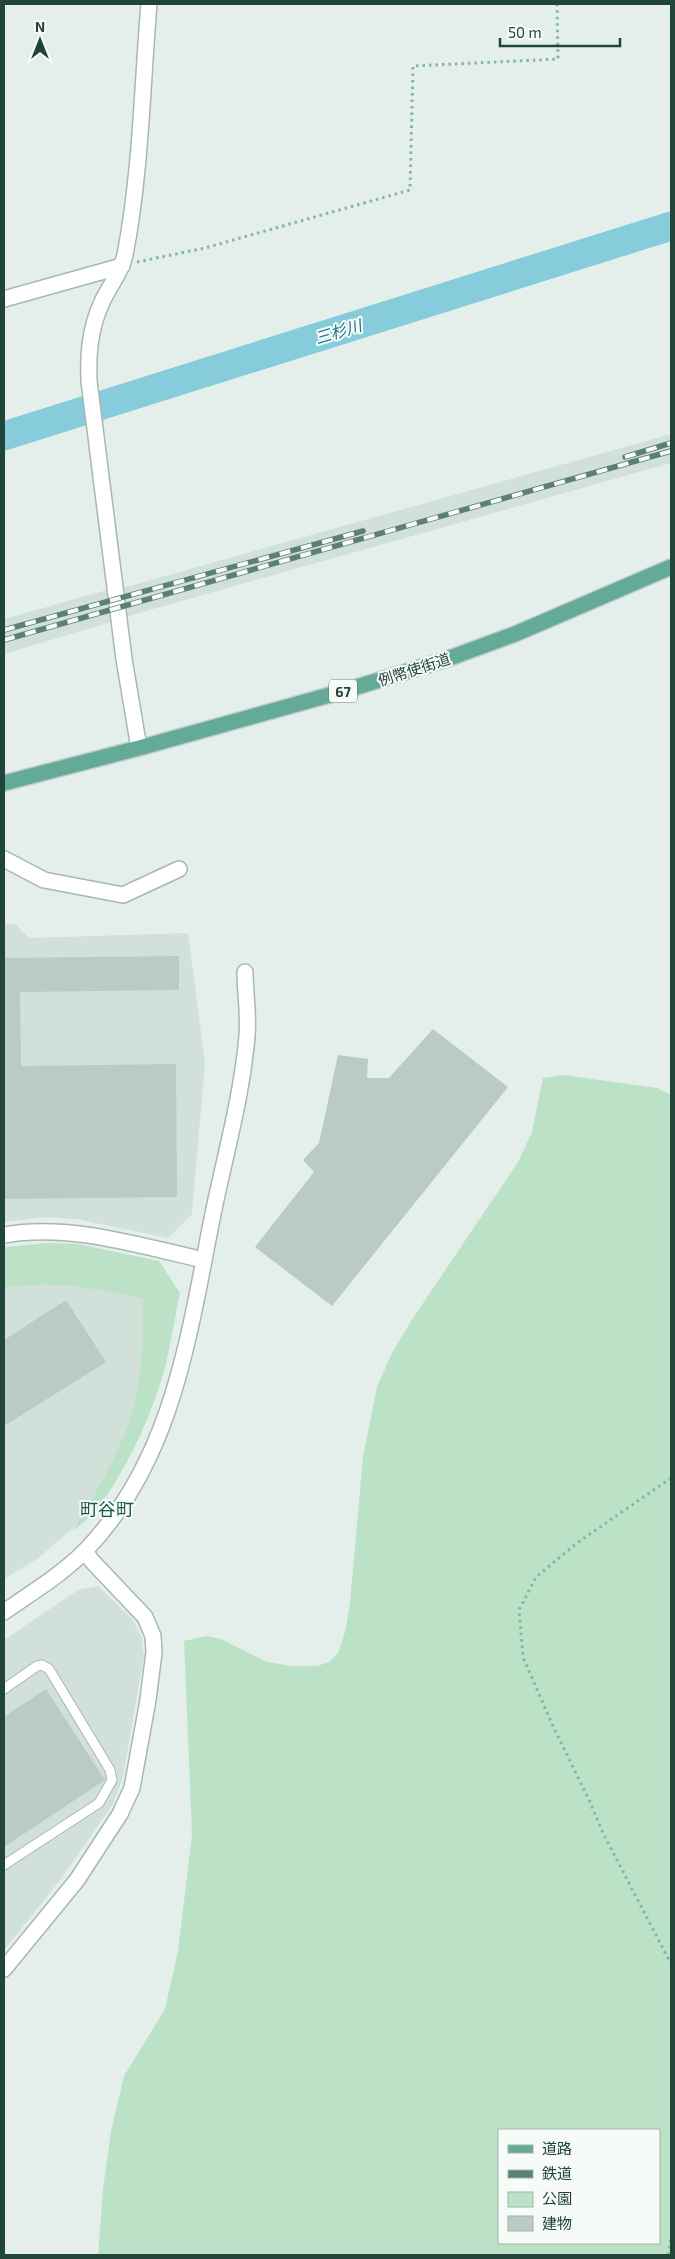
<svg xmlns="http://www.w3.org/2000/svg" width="675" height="2259" viewBox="0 0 675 2259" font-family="'Exo 2','Noto Sans JP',sans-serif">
<rect width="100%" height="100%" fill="#e4efeb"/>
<g fill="#d2e0da">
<path d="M671,434V463L125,617L119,589Z"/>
<path d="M107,590L111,622L4,654V619Z"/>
<path d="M4,924H15L29,938L188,933L205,1062L192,1214L168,1238L76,1219L45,1217L4,1222Z"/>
<path d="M13,1281L147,1292L146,1372L127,1442L87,1516L37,1559L4,1579V1284Z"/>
<path d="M98,1586L132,1619L141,1636L144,1656L123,1776L113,1804L61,1879L4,1950V1640L78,1590Z"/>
</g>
<g fill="#bbe2c6" fill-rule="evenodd">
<path d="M563,1075L657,1088L671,1095V2255H98L103,2189L111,2131L124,2076L165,2009L178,1951L192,1835L184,1641L206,1636L221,1639L267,1662L291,1666H317L329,1662L338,1653L345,1632L350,1603L363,1457L377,1387L391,1355L411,1321L518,1162L532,1132L543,1078ZM499,2130H659V2243H499Z"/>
<path d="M49,1243L78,1244L159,1261L180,1293C175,1317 171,1341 166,1364C156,1403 139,1441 119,1476C106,1497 93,1517 73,1531C100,1486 128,1440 138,1388C143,1359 143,1328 143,1299C99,1288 49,1280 4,1288V1247Z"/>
</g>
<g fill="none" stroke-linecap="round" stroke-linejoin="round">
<path stroke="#87ccda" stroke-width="29" d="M4,436L671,226"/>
</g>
<g fill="#b9cbc4">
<path d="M179,956V990L20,992L21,1066L176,1064L177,1197L4,1199V958Z"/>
<path d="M433,1029L508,1087L332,1306L255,1247L314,1172L303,1160L319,1143L338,1055L368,1059L367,1078H389Z"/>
<path d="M66,1300L106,1362L4,1426V1340Z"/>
<path d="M46,1689L105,1780L4,1847V1717Z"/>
</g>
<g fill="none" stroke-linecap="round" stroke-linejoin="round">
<defs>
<path id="service" d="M4,1689L37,1666L42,1665L49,1669L110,1770L112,1780L99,1803L4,1865"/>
<g id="minor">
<path d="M4,299L122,266"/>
<path d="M139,748L124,659L89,381C88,352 90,328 102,302C109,286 121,273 125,255C141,172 142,87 149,4"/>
<path d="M4,859L44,880L123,895L179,869"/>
</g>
<g id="tertiary">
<path d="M4,1235C69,1223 140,1246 204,1260"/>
<path d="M4,1612C31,1593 61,1575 85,1551C174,1459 189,1333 213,1214C225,1155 242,1096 247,1036C249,1015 245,993 245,972"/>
<path d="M4,1969L77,1880L120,1814L132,1788L148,1700L154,1652L153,1636L145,1617L91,1560L85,1551"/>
</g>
<path id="primary" d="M4,783L139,748L344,691L447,659L515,634L671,567"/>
</defs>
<use href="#service" stroke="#a6b8b3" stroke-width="11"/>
<use href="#minor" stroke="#a6b8b3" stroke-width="18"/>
<use href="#tertiary" stroke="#a6b8b3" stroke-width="18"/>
<use href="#primary" stroke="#c1cbc8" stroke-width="18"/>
<g stroke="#81b6a7" stroke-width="3" stroke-dasharray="2.5 4" stroke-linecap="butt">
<path d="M137,262L205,248L410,190L413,66L558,59L557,4"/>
<path d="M671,1478L577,1543L536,1577L519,1610L523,1657L552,1724L589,1800L603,1833L671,1964"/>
<path d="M668,2255L671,2238"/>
</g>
<use href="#service" stroke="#fff" stroke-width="9"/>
<use href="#minor" stroke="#fff" stroke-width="15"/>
<use href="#tertiary" stroke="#fff" stroke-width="15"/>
<use href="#primary" stroke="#64aa99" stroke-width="15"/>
<defs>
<g id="rail">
<path d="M625,457L671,443"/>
<path d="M4,630L363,531"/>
<path d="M4,640L671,451"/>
</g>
</defs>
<use href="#rail" stroke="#5c7f76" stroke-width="5.5"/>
<use href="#rail" stroke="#f6fbf8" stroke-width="4" stroke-dasharray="11" stroke-linecap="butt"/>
</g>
<g text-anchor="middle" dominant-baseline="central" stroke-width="4" stroke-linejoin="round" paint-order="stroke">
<rect fill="#f6fbf8" stroke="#617b74" stroke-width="1" x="329" y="679.5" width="28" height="23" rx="4"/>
<g font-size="14" font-weight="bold" fill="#21443b">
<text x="343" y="691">67</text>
</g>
<g font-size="15" fill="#21443b" stroke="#f6fbf8">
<text transform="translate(414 669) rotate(-18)">例幣使街道</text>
</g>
<g font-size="16" font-style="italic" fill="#137288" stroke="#f6fbf8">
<text transform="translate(338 331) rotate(-17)">三杉川</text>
</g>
<g font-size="18" fill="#1a594a" stroke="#f6fbf8">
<text x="107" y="1509">町谷町</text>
</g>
</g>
<rect width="675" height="2259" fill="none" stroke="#21443b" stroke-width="10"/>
<rect x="498" y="2129" width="162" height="115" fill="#f6fbf8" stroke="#a1b2ac"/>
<rect x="508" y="2145" width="25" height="8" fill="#64aa99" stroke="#a1b2ac"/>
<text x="542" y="2154" font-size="15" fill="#21443b">道路</text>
<rect x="508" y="2170" width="25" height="8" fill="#5c7f76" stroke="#a1b2ac"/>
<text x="542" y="2179" font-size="15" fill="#21443b">鉄道</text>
<rect x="508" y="2192" width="25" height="15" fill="#bbe2c6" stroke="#a1b2ac"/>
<text x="542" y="2204" font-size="15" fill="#21443b">公園</text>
<rect x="508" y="2216" width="25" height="15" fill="#b9cbc4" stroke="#a1b2ac"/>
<text x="542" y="2229" font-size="15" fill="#21443b">建物</text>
<g transform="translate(40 40)" stroke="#f6fbf8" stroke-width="4" paint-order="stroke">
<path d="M0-4L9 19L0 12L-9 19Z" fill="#21443b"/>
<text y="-8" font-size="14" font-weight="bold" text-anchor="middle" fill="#21443b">N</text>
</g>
<path d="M500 38v8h120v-8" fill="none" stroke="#21443b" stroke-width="2.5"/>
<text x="508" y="38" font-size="15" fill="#21443b" stroke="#f6fbf8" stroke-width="4" paint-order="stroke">50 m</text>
</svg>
